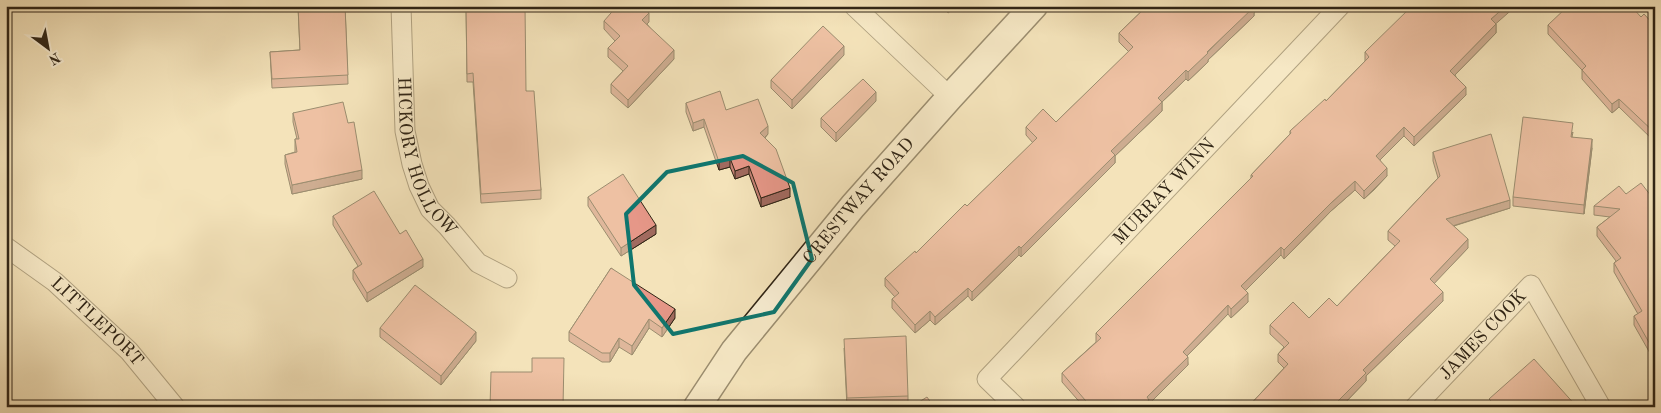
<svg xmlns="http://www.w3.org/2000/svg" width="1661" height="413" viewBox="0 0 1661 413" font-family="'Old Standard TT',serif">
<rect width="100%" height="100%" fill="#f4e3ba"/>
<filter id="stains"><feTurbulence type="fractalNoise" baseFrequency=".004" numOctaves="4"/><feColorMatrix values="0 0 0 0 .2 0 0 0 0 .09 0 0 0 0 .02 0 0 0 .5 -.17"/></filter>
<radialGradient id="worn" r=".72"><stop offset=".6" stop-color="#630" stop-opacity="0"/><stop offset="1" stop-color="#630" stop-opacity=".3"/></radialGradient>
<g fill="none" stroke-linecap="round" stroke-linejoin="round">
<defs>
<g id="minor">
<path id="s1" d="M401,6L405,131L412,164L419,186L430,209L447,226L478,263L507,278"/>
<path d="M854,6L950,97"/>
<path id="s2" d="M6,247L55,282L129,351L175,407"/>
<path id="s3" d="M1016,407L987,379L1340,6"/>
<path id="s4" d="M1415,407L1531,285L1601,407"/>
</g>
<g id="secondary">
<path id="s5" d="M697,407L734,351L853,206L950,97L1034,6"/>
</g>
</defs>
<use href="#minor" stroke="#61543f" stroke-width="21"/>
<use href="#secondary" stroke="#302516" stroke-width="29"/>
<use href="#minor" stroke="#f8edd2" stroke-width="19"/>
<use href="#secondary" stroke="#f8edd2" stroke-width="26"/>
</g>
<g fill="#c68275" stroke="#302516">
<path d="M298,6H345L348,84L272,88L270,52L300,50Z"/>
<path d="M466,6L526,91L541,190V199L481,203L473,82H467Z"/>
<path d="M943,6H956L948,13Z"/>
<path d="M1147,6H1261L1254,13V16L1208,60V62L1188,81L1186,79L1162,102V111L1115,156V163L1021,257L1019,255L972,301L968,296L935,325L930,320L915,333L892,308V299L895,297L885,286V278L916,253L967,206L1033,143L1026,135V127L1056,122L1129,52L1119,42V33Z"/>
<path d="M1641,17L1655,26V142L1619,107L1612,113L1582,79V70L1548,34V25Z"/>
<path d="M604,21L649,22L647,24L674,59L628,108L611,93V84L623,71L608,57V48L615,41L604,29Z"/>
<path d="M1496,24V33L1455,75L1466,95L1414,146L1404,136L1380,160L1387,176L1374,190L1364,199L1355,190L1331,211L1284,259L1281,255L1245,290L1248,302L1231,318L1228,314L1187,356L1188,365L1149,404V407H1084L1062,382V373L1096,342V333L1251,178V175L1290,134V131L1326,101L1365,61V52Z"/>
<path d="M844,55L792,109L771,88V80Z"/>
<path d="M876,101L836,142L821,127V118Z"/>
<path d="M686,103L726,110L768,134L765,138L790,197L761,207L749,174L735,179L730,167L719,170L704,127L693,131L686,112Z"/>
<path d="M293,113L348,123L362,179L292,194L285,164V155L295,152V139H297L293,122Z"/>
<path d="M1573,132L1572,137L1592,148L1584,214L1513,206V197Z"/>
<path d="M1433,152L1510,208L1454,226L1468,248L1434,283L1443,301L1366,376V381L1341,407H1248L1284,368L1278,362V354L1284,347L1270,334V325L1309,318L1337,306L1395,246L1388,240V231L1438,178L1433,161Z"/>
<path d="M1626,194L1655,201V362L1634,325V316L1638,314L1614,272V263L1616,261L1597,236V227L1610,217L1594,215V206Z"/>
<path d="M588,197L656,234L621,256L588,206Z"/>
<path d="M333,216L400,234L423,267L367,302L353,279V270L358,266L333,225Z"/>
<path d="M611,268L675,318L662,337L649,328L632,355L619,347L610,362H602L569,341V332Z"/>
<path d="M380,328L476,341L441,385L380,337Z"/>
<path d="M844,348L908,396V404L847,407Z"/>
</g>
<g fill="#a16a5f" stroke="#302516">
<path d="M948,6H956L948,13Z"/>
<path d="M1253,6H1261L1254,13V16L1208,60V62L1188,81V72Z"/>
<path d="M1506,6H1516L1491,28V19Z"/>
<path d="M649,13V22L642,29V20Z"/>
<path d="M1496,24V33L1450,80V71Z"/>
<path d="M844,46V55L792,109V100Z"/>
<path d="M674,50V59L628,108V100Z"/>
<path d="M1186,70V79L1162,102V111L1115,156V163L1021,257V248L1111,151L1158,98Z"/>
<path d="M1466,87V95L1414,146V137Z"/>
<path d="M876,92V101L836,142V133Z"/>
<path d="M1619,99V107L1612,113V104Z"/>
<path d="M704,119V127L693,131V123Z"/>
<path d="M768,126V134L760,142V133Z"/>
<path d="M1404,127V136L1376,164V156Z"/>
<path d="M1592,139V148L1584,214V205Z"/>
<path d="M730,158V167L719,170V162Z"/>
<path d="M749,166V174L735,179V171Z"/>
<path d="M1387,168V176L1364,199V191Z"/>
<path d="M362,170V179L292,194V185Z"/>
<path d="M1355,181V190L1331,211L1284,259V250L1331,203Z"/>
<path d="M790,188V197L761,207V198Z"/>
<path d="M1510,200V208L1446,228V219Z"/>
<path d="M656,225V234L621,256V248Z"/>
<path d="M1468,239V248L1430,288V279Z"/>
<path d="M1019,246V255L972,301V292Z"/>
<path d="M1281,247V255L1241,295V286Z"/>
<path d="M423,259V267L367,302V293Z"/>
<path d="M968,288V296L935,325V317Z"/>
<path d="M1443,292V301L1366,376V381L1341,407H1332L1363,370Z"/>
<path d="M1248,293V302L1231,318V309Z"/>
<path d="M1228,305V314L1183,360V352Z"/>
<path d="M675,309V318L662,337V328Z"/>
<path d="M930,311V320L915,333V325Z"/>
<path d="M649,319V328L632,355V346Z"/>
<path d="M476,332V341L441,385V376Z"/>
<path d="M619,338V347L610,362V353Z"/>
<path d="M1188,357V365L1149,404V407H1141L1147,397Z"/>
</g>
<g fill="#e69788" stroke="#302516">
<path d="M298,6H345L348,75L272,79L270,52L300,50Z"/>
<path d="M466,6H525L526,91H534L541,190L481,194L473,73L467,74Z"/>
<path d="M617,6H641L649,13L642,20L674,50L628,100L611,84L628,66L608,48L620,36L604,21Z"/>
<path d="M1147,6H1253L1254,7L1207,52L1208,53L1188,72L1186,70L1158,98L1162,102L1111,151L1115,155L1021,248L1019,246L972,292L968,288L935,317L930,311L915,325L892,299L899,293L885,278L915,251L916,253L965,204L967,206L1037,138L1026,127L1043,109L1056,122L1133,47L1119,33Z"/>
<path d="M1412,6H1506L1491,19L1496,24L1450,71L1466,87L1414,137L1404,127L1376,156L1387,168L1364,191L1355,181L1331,203L1284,250L1281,247L1241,286L1248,293L1231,309L1228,305L1183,352L1188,357L1147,397L1149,400L1141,407H1091L1062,373L1101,338L1096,333L1253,176L1251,175L1291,133L1290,131L1325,99L1326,101L1369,57L1365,52Z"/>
<path d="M1568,6H1631L1641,17L1644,14L1655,26V133L1619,99L1612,104L1582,70L1586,66L1548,25Z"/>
<path d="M823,26L844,46L792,100L771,80Z"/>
<path d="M863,79L876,92L836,133L821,118Z"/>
<path d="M720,91L726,110L758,99L768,126L760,133L776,149L790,188L761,198L749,166L735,171L730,158L719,162L704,119L693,123L686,103Z"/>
<path d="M343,102L348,123L354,122L362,170L292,185L285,155L297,152L295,139H299L293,113Z"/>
<path d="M1523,117L1573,123L1571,137L1592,139L1584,205L1513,197Z"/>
<path d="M1491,134L1510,200L1446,219L1468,239L1430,279L1443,292L1363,370L1366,373L1332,407H1248L1288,364L1278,354L1289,343L1270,325L1293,302L1309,318L1329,298L1337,306L1400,241L1388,231L1440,176L1433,152Z"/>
<path d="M623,174L656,225L621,248L588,197Z"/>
<path d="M1641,183L1655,201V353L1634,316L1642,311L1614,263L1621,258L1597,227L1620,209L1594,206L1619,186L1626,194Z"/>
<path d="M374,191L400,234L406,230L423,259L367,293L353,270L362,264L333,216Z"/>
<path d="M611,268L675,309L662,328L649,319L632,346L619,338L610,353H602L569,332Z"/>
<path d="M415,285L476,332L441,376L380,328Z"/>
<path d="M906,336L908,396L847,398L844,339Z"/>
<path d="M532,358H564L563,407H490L491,372H532Z"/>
<path d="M1534,359L1577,407H1486L1492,402L1489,399Z"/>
<path d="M927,397L934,407H911Z"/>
</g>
<path d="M0 0H1661V413H0ZM743,156L793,183L812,259L774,312L673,334L634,285L626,214L667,172Z" fill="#f4e3ba" fill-opacity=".55" fill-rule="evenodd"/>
<path fill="none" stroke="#0f766e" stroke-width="4" stroke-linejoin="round" d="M743,156L793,183L812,259L774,312L673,334L634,285L626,214L667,172Z"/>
<g text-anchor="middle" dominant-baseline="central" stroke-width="5" stroke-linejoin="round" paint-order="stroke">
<g font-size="18" fill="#302516" stroke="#f8edd2">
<text stroke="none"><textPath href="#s1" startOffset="156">HICKORY HOLLOW</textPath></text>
<text stroke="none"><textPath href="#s3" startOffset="298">MURRAY WINN</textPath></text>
<text stroke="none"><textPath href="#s5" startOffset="262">CRESTWAY ROAD</textPath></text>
<text stroke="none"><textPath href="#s2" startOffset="118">LITTLEPORT</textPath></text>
<text stroke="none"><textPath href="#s4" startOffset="99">JAMES COOK</textPath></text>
</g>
</g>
<rect width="1661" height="413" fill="none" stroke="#f4e3ba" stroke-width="25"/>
<rect x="8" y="8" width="1646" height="398" fill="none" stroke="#302516" stroke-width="2.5"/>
<rect x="12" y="12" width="1636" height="388" fill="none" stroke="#302516"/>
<g transform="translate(48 48) rotate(148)" stroke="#f8edd2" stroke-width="4" paint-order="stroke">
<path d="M0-4L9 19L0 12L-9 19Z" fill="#302516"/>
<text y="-8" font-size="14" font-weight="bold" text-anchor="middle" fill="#302516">N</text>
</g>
<rect width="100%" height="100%" filter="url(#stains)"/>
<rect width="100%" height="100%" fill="url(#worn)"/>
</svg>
